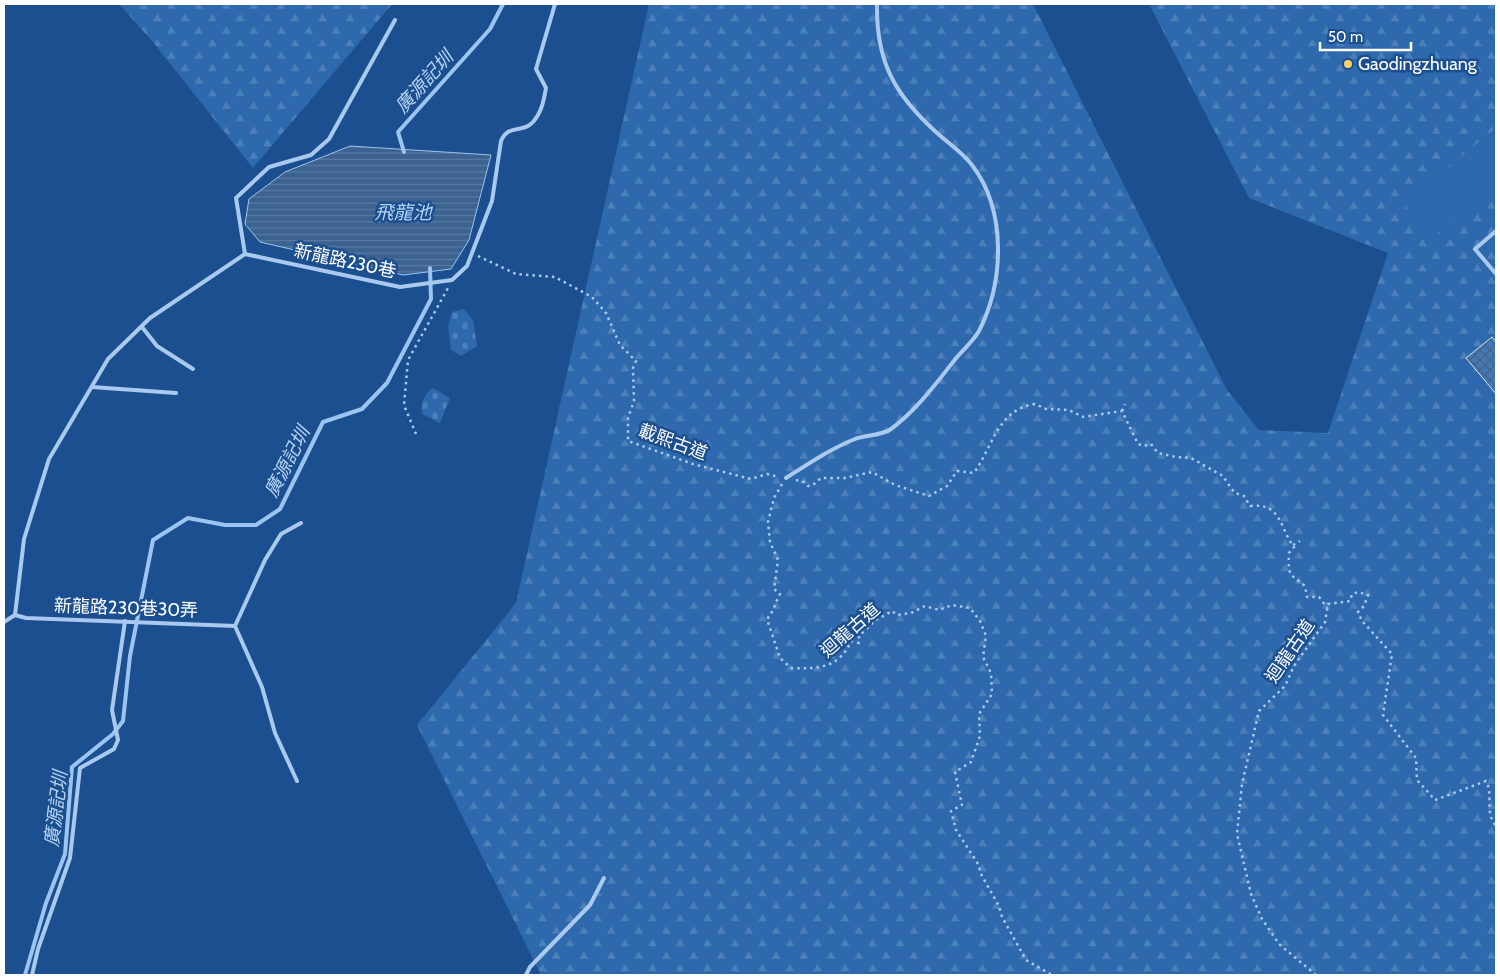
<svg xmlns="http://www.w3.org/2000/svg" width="1500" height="979" viewBox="0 0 1500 979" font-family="Cabin,'Noto Sans TC',sans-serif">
<defs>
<pattern id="forest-firs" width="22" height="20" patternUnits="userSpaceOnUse" patternTransform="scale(1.25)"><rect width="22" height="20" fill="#2e69ad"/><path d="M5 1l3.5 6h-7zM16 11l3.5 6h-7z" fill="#4d80b9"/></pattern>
<pattern id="cemetery-stones" width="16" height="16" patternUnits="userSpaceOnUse" patternTransform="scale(1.25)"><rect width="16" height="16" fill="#2e69ad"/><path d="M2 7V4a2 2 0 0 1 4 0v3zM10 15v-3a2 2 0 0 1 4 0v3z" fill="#4d80b9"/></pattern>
<pattern id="water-rules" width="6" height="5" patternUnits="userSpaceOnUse" patternTransform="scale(1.25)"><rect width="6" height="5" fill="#3c6290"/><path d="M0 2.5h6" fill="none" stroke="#597aa1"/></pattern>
<pattern id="building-cross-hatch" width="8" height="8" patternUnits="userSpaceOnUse" patternTransform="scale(1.25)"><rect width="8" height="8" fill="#4478b7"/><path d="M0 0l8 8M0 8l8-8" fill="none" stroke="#486282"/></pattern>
</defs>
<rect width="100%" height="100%" fill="#1b4f8f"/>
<g fill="url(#forest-firs)">
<path d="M119,4H392L253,168L152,41Z"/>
<path d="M649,4H1033L1227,390L1259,430L1328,433L1388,253L1249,198L1149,4H1496V975H541L417,725L516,603Z"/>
</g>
<g fill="url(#cemetery-stones)">
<path d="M464,309L473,320L477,346L461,356L451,350L448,326L452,312Z"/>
<path d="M433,388L450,398L440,423L422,414C420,402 424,395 433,388Z"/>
</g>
<path fill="#2e69ad" d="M1496,128V185L1432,238L1404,204Z"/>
<path fill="url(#water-rules)" stroke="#9cc4f0" d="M350,146L491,155L469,240L451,269L403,275L260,242L245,224L249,199L285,172Z"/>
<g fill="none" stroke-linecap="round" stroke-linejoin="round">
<g stroke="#9cc4f0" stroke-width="4">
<path d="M404,152L398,132L490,29L503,4"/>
<path d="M25,975L46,903L65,854L72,767L113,734L123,721L130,656L153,540L188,518L225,525H256L280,509L323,422L362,409L387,383L431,299L430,268"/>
</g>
</g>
<path fill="url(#building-cross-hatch)" stroke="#cfe3fa" d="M1492,337L1496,342V394L1466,358Z"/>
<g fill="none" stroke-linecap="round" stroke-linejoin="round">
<g stroke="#a9c9ee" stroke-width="2.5" stroke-dasharray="2.5 4" stroke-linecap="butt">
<path d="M478,256L516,274L555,277L592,297L606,313L620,345L636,361L633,368L634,401L628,418V441L693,464L751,479L767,474L779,477"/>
<path d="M1122,411L1125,404"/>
<path d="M416,434L404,405L408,360L448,288"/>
<path d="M796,480L804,482L808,486L813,485L821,478H845L872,472L895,485L929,496L947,486L957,471L973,473L976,470C993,444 999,409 1035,404L1046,409L1069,410L1083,417L1122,411L1138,444L1144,446L1151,444L1158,453L1176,457L1191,458L1223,476L1231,488L1235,493L1244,496L1250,506C1282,502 1280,530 1294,547L1289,553C1288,577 1289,573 1305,586L1307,597H1319L1327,608"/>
<path d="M782,484L774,498L768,522L770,542L778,560L774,589L780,594C775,603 774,611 767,619L780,658L791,668C817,669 839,669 851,641L859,643V636L876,620L892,611L897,615L911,613L925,606L939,610L952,605L970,608L980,621L986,636L983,657L991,673L992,694L979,714L980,736L971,762L955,772L962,805L951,811L956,830L977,862L982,876L999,906L1002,917L1026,960L1052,975"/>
<path d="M1293,545L1300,541"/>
<path d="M1316,975L1279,944L1262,919L1251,894L1237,834L1242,784L1259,711L1285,686L1294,666L1325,622L1328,604L1350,601L1352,594L1358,592L1368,595L1364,606L1358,612L1362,621L1392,654L1383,715L1416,758L1417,780L1435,800L1486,781C1494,795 1484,812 1496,826"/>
</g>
<g stroke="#a9c9ee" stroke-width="4">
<path d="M1496,231L1475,249L1496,274"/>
<path d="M245,254L236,198L269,167L311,155L329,139L395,20"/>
<path d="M142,327L157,346L193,369"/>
<path d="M92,387L176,393"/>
<path d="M786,478C808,464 830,449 855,439C865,435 881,436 891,429C917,410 937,382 957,357C964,349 974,340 979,331C1004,282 1007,211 972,165C963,153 948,143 936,132C894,94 876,61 877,4"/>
<path d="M15,615L24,539L49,459L108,359L150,318L245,254L400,287L452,280L467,266L492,201L501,141C509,123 522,134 533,122C542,112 544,99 546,88L536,69L555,4"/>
<path d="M15,615L26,618L235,626"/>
<path d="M4,622L15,615"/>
<path d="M297,781L275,733L262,687L235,626L265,560L281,534L301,523"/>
<path d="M32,975L38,949L70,858L80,768L114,749L118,740L112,710L125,621"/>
<path d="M526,975L530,967L590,905L604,878"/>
</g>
</g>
<circle fill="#ffd166" stroke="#1b4f8f" stroke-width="2" cx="1348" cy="64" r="5"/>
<g text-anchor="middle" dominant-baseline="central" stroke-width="5" stroke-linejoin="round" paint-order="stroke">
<g font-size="18" fill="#fff" stroke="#1b4f8f" text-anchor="start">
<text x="1358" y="64">Gaodingzhuang</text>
</g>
<g font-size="18" fill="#fff" stroke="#1b4f8f">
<text transform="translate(345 261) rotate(12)">新龍路230巷</text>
<text transform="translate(673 442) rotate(20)">載熙古道</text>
<text transform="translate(126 608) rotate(2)">新龍路230巷30弄</text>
<text transform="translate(850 630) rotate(-41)">迴龍古道</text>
<text transform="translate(1290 651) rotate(-56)">迴龍古道</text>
</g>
<g font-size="19" font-style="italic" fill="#b5d3f5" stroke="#1b4f8f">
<text transform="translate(424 82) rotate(-48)">廣源記圳</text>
<text x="403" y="212">飛龍池</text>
<text transform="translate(287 462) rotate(-63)">廣源記圳</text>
<text transform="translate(56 809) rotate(-83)">廣源記圳</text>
</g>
</g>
<rect width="1500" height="979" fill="none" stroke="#ffffff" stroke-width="10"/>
<path d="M1320 42v8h91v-8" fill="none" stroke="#ffffff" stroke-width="2.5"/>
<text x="1328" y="42" font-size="15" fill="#ffffff" stroke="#1b4f8f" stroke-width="4" paint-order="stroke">50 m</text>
</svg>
